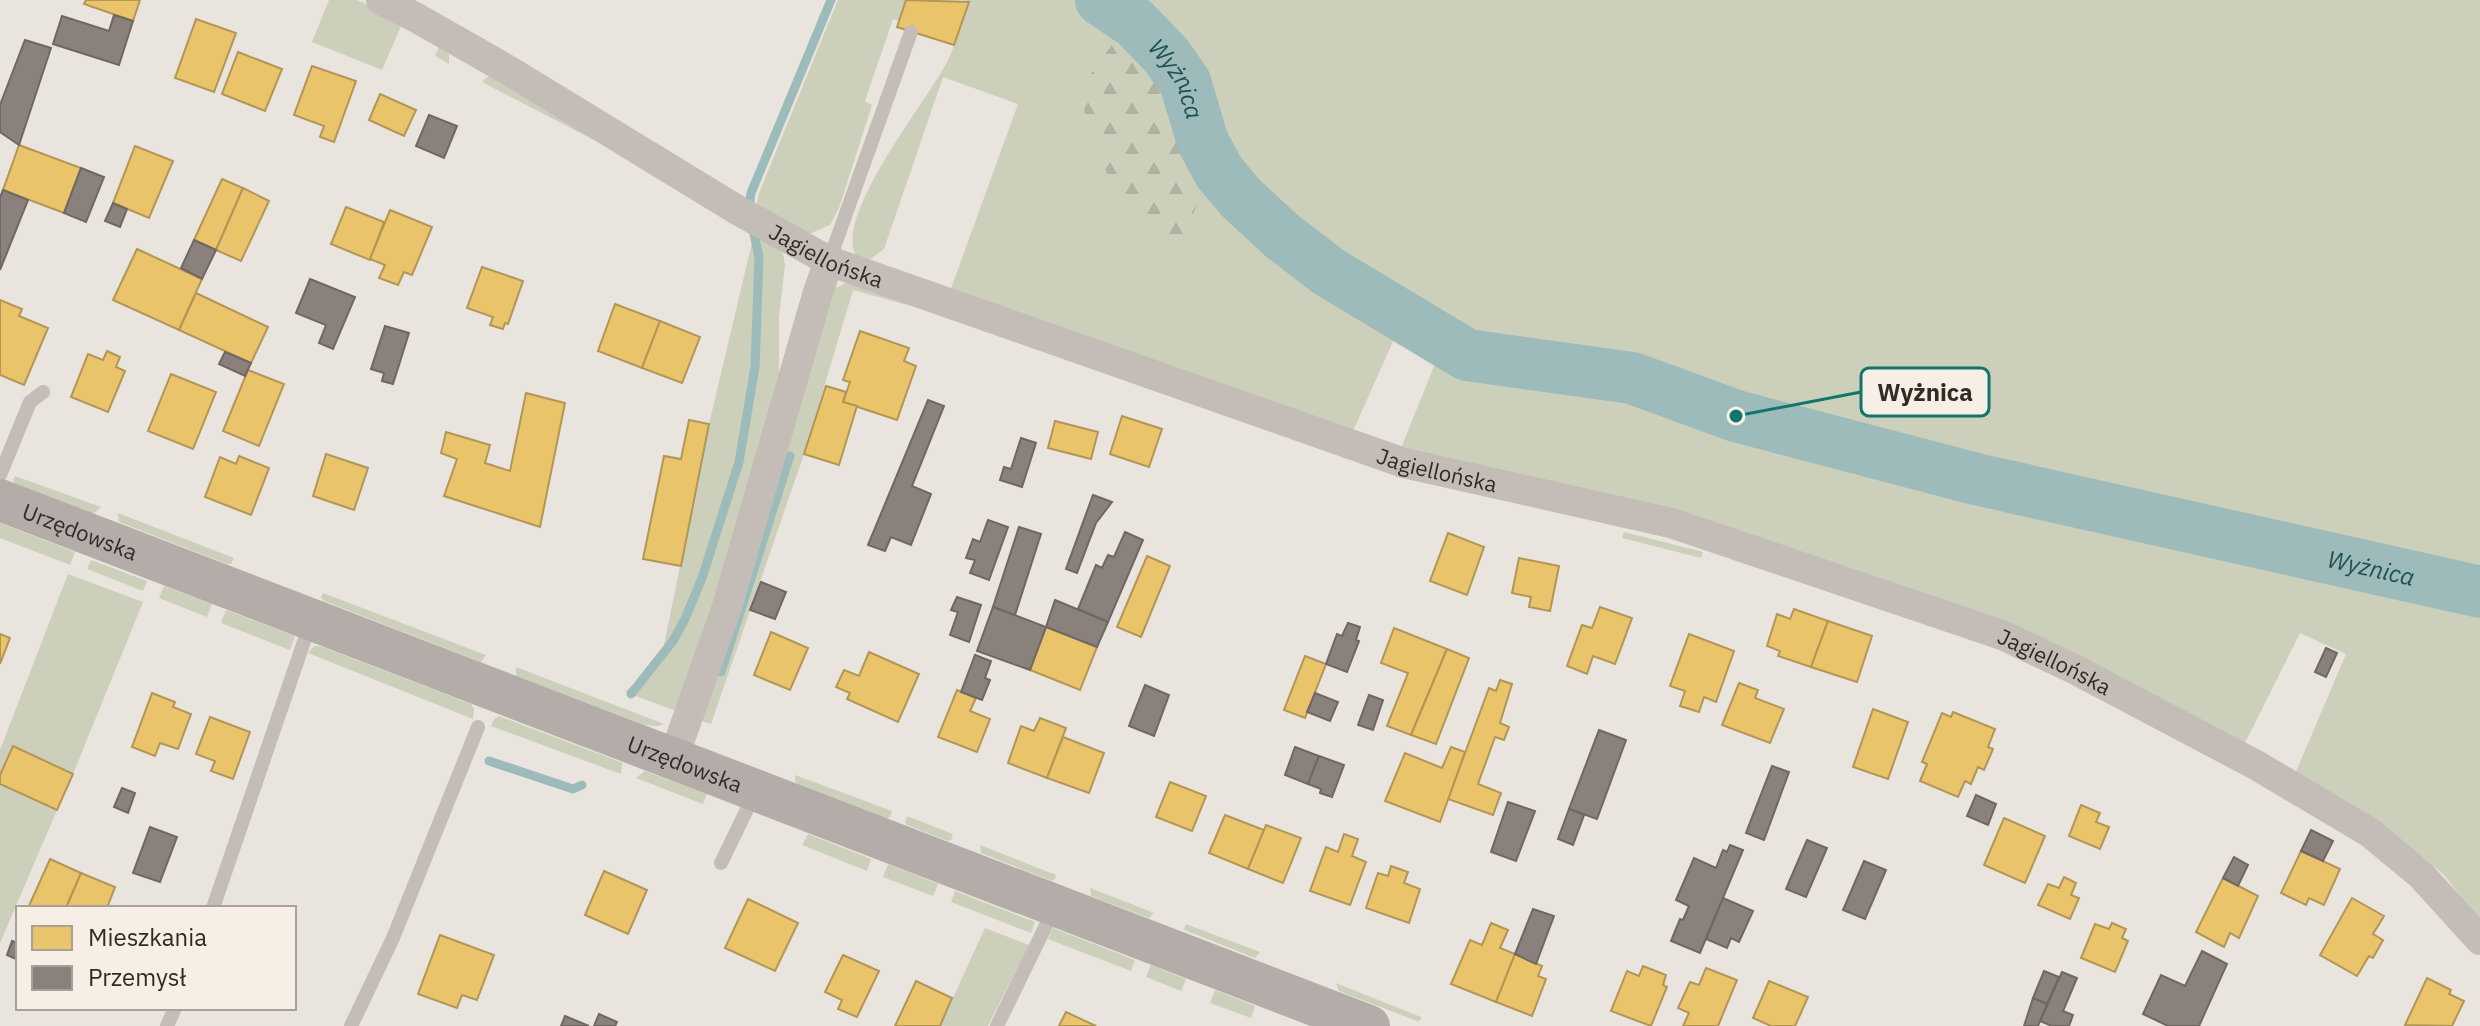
<svg xmlns="http://www.w3.org/2000/svg" width="2480" height="1026" viewBox="0 0 2480 1026" font-family="'IBM Plex Sans',sans-serif">
<defs>
<pattern id="forest-firs" width="22" height="20" patternUnits="userSpaceOnUse" patternTransform="scale(2)"><rect width="22" height="20" fill="#cccfb9"/><path d="M5 1l3.5 6h-7zM16 11l3.5 6h-7z" fill="#b0b29f"/></pattern>
</defs>
<rect width="100%" height="100%" fill="#eae4de"/>
<g fill="#cccfb9">
<path d="M329,0H357L394,17L443,43L449,55V64L435,56L439,47L401,26L382,70L312,42Z"/>
<path d="M838,0H906L899,21L893,19L865,101L872,105L839,208L830,225L809,234L755,210L759,193Z"/>
<path d="M964,0H2480V922L2445,876L2427,860L2295,774L2346,654L2300,633L2244,745L2040,642L1399,453L1441,349L1400,326L1349,440L949,294L1018,104L943,77L884,249L869,260L858,259C828,221 930,98 948,60C957,42 962,21 968,2Z"/>
<path d="M492,73L779,247L783,254L785,265L779,317V381L717,614L676,711L625,692L645,674L663,650L709,424L754,234L621,154L482,82Z"/>
<path d="M848,282L906,297L911,306L853,290L804,454L711,724L698,720L829,291Z"/>
<path d="M15,476L101,507L92,515L16,486L13,480Z"/>
<path d="M118,513L234,558L231,564H227L119,522Z"/>
<path d="M0,523L75,552L70,565L0,538Z"/>
<path d="M1624,532L1703,552L1701,558L1622,538Z"/>
<path d="M91,560L147,581L143,591L87,569Z"/>
<path d="M68,574L143,602L73,774L13,747L0,775V750Z"/>
<path d="M164,586L212,604L207,617L159,598Z"/>
<path d="M323,593L486,655L481,662L324,601L321,597Z"/>
<path d="M226,610L295,636L290,650L221,623Z"/>
<path d="M314,646H320L471,704L474,709L473,719L308,653Z"/>
<path d="M516,667L664,724L658,726L645,725L516,676Z"/>
<path d="M499,716L618,761L622,763L621,774L491,726L494,719Z"/>
<path d="M645,771L707,794L703,804L636,778Z"/>
<path d="M795,775L892,811L890,817L886,819L797,784L795,781Z"/>
<path d="M0,784L57,810L0,943Z"/>
<path d="M907,816L953,834L951,840L948,841L907,825L905,822Z"/>
<path d="M808,834L871,859L867,871L802,845Z"/>
<path d="M980,845L1056,875L1055,879L1052,881L981,853Z"/>
<path d="M888,864L938,884L933,896L883,877Z"/>
<path d="M1090,888L1154,913L1149,918L1091,896Z"/>
<path d="M955,891L1035,922L1031,933L951,902Z"/>
<path d="M1186,924L1260,952L1255,958L1187,931L1184,929Z"/>
<path d="M985,928L1029,945L988,1026H940Z"/>
<path d="M1053,928L1135,960L1131,971L1048,939Z"/>
<path d="M1151,965L1186,979L1181,991L1146,977Z"/>
<path d="M1336,983L1421,1017V1020L1417,1021L1339,991Z"/>
<path d="M1215,990L1255,1006L1251,1018L1210,1003Z"/>
</g>
<path fill="url(#forest-firs)" d="M1117,38L1153,66L1201,194L1180,248L1141,233L1085,134L1084,83Z"/>
<g fill="#e9c46a" stroke="#b29656" stroke-width="2">
<path d="M86,0H140L133,21L84,4Z"/>
<path d="M906,0L969,2L954,45L897,27Z"/>
<path d="M196,19L236,33L214,92L175,78Z"/>
<path d="M238,52L282,69L265,111L222,94Z"/>
<path d="M312,66L356,81L334,142L320,137L324,126L294,115Z"/>
<path d="M380,94L416,110L404,136L369,120Z"/>
<path d="M19,145L81,168L64,213L3,190Z"/>
<path d="M135,146L173,161L149,218L113,203Z"/>
<path d="M222,179L243,188L216,250L194,240Z"/>
<path d="M243,188L269,201L241,261L216,250Z"/>
<path d="M346,207L384,222L370,260L331,244Z"/>
<path d="M390,210L432,227L412,275L404,272L398,285L379,278L385,265L370,259Z"/>
<path d="M137,249L202,279L179,330L113,300Z"/>
<path d="M482,267L523,281L508,324L505,323L503,329L490,325L493,317L467,308Z"/>
<path d="M196,293L268,327L251,363L179,330Z"/>
<path d="M0,300L22,309L19,316L48,328L24,385L0,375Z"/>
<path d="M615,304L660,321L642,368L598,351Z"/>
<path d="M660,321L700,337L682,383L642,368Z"/>
<path d="M860,331L909,348L904,361L916,366L897,420L843,402L850,382L843,380Z"/>
<path d="M107,351L120,357L116,367L125,371L108,412L71,397L88,354L103,360Z"/>
<path d="M248,370L284,384L259,446L223,431Z"/>
<path d="M171,374L216,392L193,449L148,431Z"/>
<path d="M826,386L846,392L843,402L857,406L839,465L804,454Z"/>
<path d="M526,393L565,403L540,527L444,496L457,459L441,453L446,432L490,445L485,463L510,471Z"/>
<path d="M1122,416L1162,429L1149,467L1110,454Z"/>
<path d="M689,420L709,424L681,566L643,559L664,456L681,459Z"/>
<path d="M1055,421L1098,432L1091,459L1048,448Z"/>
<path d="M326,454L368,468L354,510L313,496Z"/>
<path d="M239,456L269,468L251,515L205,497L220,457L236,464Z"/>
<path d="M1448,533L1484,547L1467,595L1430,581Z"/>
<path d="M1147,556L1170,566L1141,637L1117,627Z"/>
<path d="M1519,558L1559,566L1550,611L1529,607L1531,597L1512,593Z"/>
<path d="M1600,607L1632,618L1615,664L1593,656L1587,674L1567,666L1582,625L1592,628Z"/>
<path d="M1794,609L1828,621L1811,667L1778,656L1780,651L1767,646L1777,614L1790,619Z"/>
<path d="M1828,621L1872,636L1857,682L1811,667Z"/>
<path d="M1046,627L1097,647L1080,690L1030,670Z"/>
<path d="M1394,628L1447,649L1411,735L1387,726L1408,673L1381,663Z"/>
<path d="M771,632L808,648L790,690L754,675Z"/>
<path d="M0,634L10,638L0,664Z"/>
<path d="M1689,634L1734,651L1716,702L1704,697L1699,712L1680,706L1685,691L1670,686Z"/>
<path d="M1447,649L1469,658L1436,744L1411,735Z"/>
<path d="M869,652L919,674L898,722L847,699L850,693L836,687L844,670L859,676Z"/>
<path d="M1305,656L1326,664L1305,718L1284,710Z"/>
<path d="M1500,680L1512,684L1500,723L1509,727L1504,740L1495,737L1478,784L1501,793L1493,815L1448,799L1489,688L1496,691Z"/>
<path d="M1739,683L1758,690L1755,698L1784,709L1770,743L1722,725Z"/>
<path d="M957,690L976,698L970,711L990,719L977,752L938,737Z"/>
<path d="M152,693L175,702L173,707L191,714L178,749L160,743L155,756L132,747Z"/>
<path d="M1873,709L1908,722L1888,779L1853,767Z"/>
<path d="M1953,712L1995,729L1988,747L1993,749L1984,770L1978,767L1971,784L1965,781L1958,797L1920,781L1927,764L1922,762L1942,713L1951,717Z"/>
<path d="M210,717L250,732L233,779L211,771L215,761L196,754Z"/>
<path d="M1040,718L1066,728L1047,778L1008,763L1021,726L1034,731Z"/>
<path d="M1063,737L1104,753L1089,793L1047,778Z"/>
<path d="M13,746L73,774L57,810L0,784V775Z"/>
<path d="M1451,747L1465,752L1440,822L1385,801L1405,753L1442,768Z"/>
<path d="M1170,782L1206,796L1192,831L1156,817Z"/>
<path d="M2081,805L2100,813L2096,822L2109,827L2100,849L2069,836Z"/>
<path d="M1225,815L1264,830L1248,869L1209,853Z"/>
<path d="M2004,818L2045,836L2025,883L1984,865Z"/>
<path d="M1266,825L1301,838L1283,883L1248,869Z"/>
<path d="M1344,834L1358,839L1352,856L1366,862L1350,905L1310,891L1326,847L1338,852Z"/>
<path d="M2301,851L2340,869L2324,905L2309,898L2306,905L2281,893Z"/>
<path d="M50,859L81,873L66,908H28Z"/>
<path d="M1391,866L1408,872L1404,883L1420,889L1409,923L1366,908L1378,873L1388,876Z"/>
<path d="M604,871L647,890L628,934L585,915Z"/>
<path d="M81,873L115,887L107,908H66Z"/>
<path d="M2064,877L2076,883L2071,895L2079,898L2070,919L2038,905L2048,884L2059,888Z"/>
<path d="M2223,878L2258,896L2239,938L2230,933L2224,947L2196,932Z"/>
<path d="M2352,898L2384,916L2373,934L2383,940L2373,958L2369,956L2357,976L2320,955Z"/>
<path d="M748,899L798,923L775,971L725,948Z"/>
<path d="M1491,923L1508,930L1500,948L1515,954L1496,1002L1451,984L1470,940L1482,945Z"/>
<path d="M2112,923L2126,929L2122,938L2128,941L2115,972L2081,958L2095,924L2109,929Z"/>
<path d="M440,935L494,955L477,1000L462,995L457,1008L418,994Z"/>
<path d="M1515,954L1542,966L1538,976L1546,979L1532,1016L1496,1002Z"/>
<path d="M843,955L879,971L857,1017L838,1009L842,1000L825,992Z"/>
<path d="M1643,966L1666,975L1663,985L1667,987L1651,1026L1611,1011L1627,971L1639,976Z"/>
<path d="M1706,968L1737,980L1718,1026H1683L1689,1013L1678,1008L1690,982L1699,985Z"/>
<path d="M2427,978L2451,990L2449,994L2464,1001L2452,1026L2405,1025Z"/>
<path d="M916,981L952,998L940,1026H895Z"/>
<path d="M1769,981L1808,997L1795,1026H1771L1753,1018Z"/>
<path d="M1066,1012L1096,1026H1059Z"/>
</g>
<g fill="#8a817c" stroke="#706762" stroke-width="2">
<path d="M114,15L133,21L119,65L53,44L62,16L109,31Z"/>
<path d="M25,40L51,48L19,145L0,132V105Z"/>
<path d="M429,115L457,126L444,158L416,146Z"/>
<path d="M81,168L104,177L86,222L64,213Z"/>
<path d="M3,190L28,200L0,270V197Z"/>
<path d="M113,203L127,209L120,227L105,221Z"/>
<path d="M194,240L216,250L202,279L181,268Z"/>
<path d="M310,279L355,297L333,349L319,343L326,325L296,313Z"/>
<path d="M385,326L409,333L393,384L382,381L384,373L371,369Z"/>
<path d="M225,352L251,363L245,376L219,364Z"/>
<path d="M928,400L944,406L912,486L931,494L911,545L891,537L885,551L868,545Z"/>
<path d="M1021,438L1036,443L1022,487L1000,480L1004,467L1011,469Z"/>
<path d="M1093,495L1112,502L1096,523L1077,573L1066,569Z"/>
<path d="M988,520L1008,527L989,580L970,573L975,560L966,558L973,539L980,542Z"/>
<path d="M1019,527L1041,534L1015,615L993,607Z"/>
<path d="M1125,532L1143,540L1108,622L1078,609L1096,565L1102,568L1108,555L1114,557Z"/>
<path d="M761,582L786,592L775,619L750,610Z"/>
<path d="M957,597L981,605L969,642L950,635L958,612L951,610Z"/>
<path d="M1055,600L1108,622L1097,647L1046,627Z"/>
<path d="M993,607L1046,627L1030,670L977,651Z"/>
<path d="M1348,623L1360,627L1356,640L1359,641L1347,672L1326,664L1337,634L1342,636Z"/>
<path d="M2326,648L2337,653L2326,677L2315,672Z"/>
<path d="M975,655L991,661L985,678L990,680L982,700L961,692Z"/>
<path d="M1145,685L1169,695L1154,736L1129,726Z"/>
<path d="M1315,693L1338,702L1330,721L1307,712Z"/>
<path d="M1369,695L1383,700L1373,730L1358,725Z"/>
<path d="M1599,730L1626,740L1597,819L1569,809Z"/>
<path d="M1295,747L1319,756L1308,784L1285,775Z"/>
<path d="M1319,756L1344,765L1332,797L1320,793L1321,789L1308,784Z"/>
<path d="M1772,766L1789,772L1764,840L1746,833Z"/>
<path d="M122,788L135,793L128,813L114,807Z"/>
<path d="M1976,795L1996,804L1988,825L1967,816Z"/>
<path d="M1508,802L1535,811L1516,861L1491,852Z"/>
<path d="M1569,809L1584,815L1573,845L1558,839Z"/>
<path d="M150,827L177,837L160,882L133,873Z"/>
<path d="M2311,830L2333,841L2323,861L2301,851Z"/>
<path d="M1807,840L1827,848L1806,897L1786,889Z"/>
<path d="M1730,845L1743,850L1700,953L1671,941L1680,919L1683,920L1689,906L1676,900L1694,858L1716,868L1723,850L1727,852Z"/>
<path d="M2234,857L2248,865L2238,886L2223,878Z"/>
<path d="M1864,861L1886,870L1865,919L1843,910Z"/>
<path d="M1723,898L1753,911L1739,942L1731,938L1727,948L1706,939Z"/>
<path d="M1533,909L1554,916L1536,964L1515,954Z"/>
<path d="M12,941L18,943V960L7,955Z"/>
<path d="M2202,951L2227,964L2199,1026H2168L2143,1014L2161,975L2185,986Z"/>
<path d="M2044,971L2059,977L2047,1004L2033,998Z"/>
<path d="M2062,972L2077,978L2063,1011L2073,1015L2069,1026H2052L2040,1021Z"/>
<path d="M2033,998L2047,1004L2038,1026H2024Z"/>
<path d="M599,1014L617,1022L615,1026H594Z"/>
<path d="M565,1016L589,1026H561Z"/>
</g>
<g fill="none" stroke-linecap="round" stroke-linejoin="round">
<g stroke="#9cbbba" stroke-width="9">
<path d="M749,207L751,193L831,0"/>
<path d="M721,672L790,456"/>
<path d="M631,694L673,641L685,619L702,578L739,462L755,367L759,257L754,234"/>
<path d="M489,761L573,789L582,785"/>
</g>
<path stroke="#9cbbba" stroke-width="52" id="s1" d="M1101,0L1135,23L1166,55L1185,82L1203,142L1219,172L1241,198L1282,236L1329,272L1467,355L1632,378L1736,416L1976,479L2480,592"/>
<g stroke="#c3bcb7" stroke-width="14">
<path d="M829,261L911,32"/>
<path d="M0,475L30,402L43,392"/>
<path d="M721,863L754,795"/>
<path d="M213,908L310,624"/>
<path d="M167,1026L175,1008"/>
<path d="M351,1026L393,938L478,727"/>
<path d="M997,1026L1054,909"/>
</g>
<g stroke="#c3bcb7" stroke-width="30">
<path id="s2" d="M381,0L415,17L508,70L739,211L829,261L1404,463L1671,523L2002,635L2074,669L2256,765L2369,832L2421,875L2480,940"/>
<path d="M673,759L727,607L818,292L829,261"/>
</g>
<path stroke="#b4aca8" stroke-width="42" id="s3" d="M0,500L1369,1026"/>
</g>
<g text-anchor="middle" dominant-baseline="central" stroke-width="8" stroke-linejoin="round" paint-order="stroke">
<g font-size="22" fill="#332a26" stroke="#f7eee5">
<text stroke="none"><textPath href="#s2" startOffset="514">Jagiellońska</textPath></text>
<text stroke="none"><textPath href="#s2" startOffset="1162">Jagiellońska</textPath></text>
<text stroke="none"><textPath href="#s3" startOffset="86">Urzędowska</textPath></text>
<text stroke="none"><textPath href="#s2" startOffset="1810">Jagiellońska</textPath></text>
<text stroke="none"><textPath href="#s3" startOffset="734">Urzędowska</textPath></text>
</g>
<g font-size="24" font-style="italic" fill="#1f5051" stroke="#f7eee5">
<text stroke="none"><textPath href="#s1" startOffset="112">Wyżnica</textPath></text>
<text stroke="none"><textPath href="#s1" startOffset="1456">Wyżnica</textPath></text>
</g>
</g>
<path fill="none" stroke="#0f766e" stroke-width="3" d="M1736 416L1861 392"/>
<circle fill="#0f766e" stroke="#f7eee5" stroke-width="3" cx="1736" cy="416" r="8"/>
<rect fill="#f7eee5" stroke="#0f766e" stroke-width="3" x="1861" y="368" width="128" height="48" rx="8"/>
<g font-size="24" text-anchor="middle" font-weight="bold" fill="#332a26">
<text x="1925" y="401">Wyżnica</text>
</g>
<rect x="16" y="906" width="280" height="104" fill="#f7eee5" stroke="#a9a099" stroke-width="2"/>
<rect x="32" y="926" width="40" height="24" fill="#e9c46a" stroke="#a9a099" stroke-width="2"/>
<text x="88" y="946" font-size="24" fill="#332a26">Mieszkania</text>
<rect x="32" y="966" width="40" height="24" fill="#8a817c" stroke="#a9a099" stroke-width="2"/>
<text x="88" y="986" font-size="24" fill="#332a26">Przemysł</text>
</svg>
